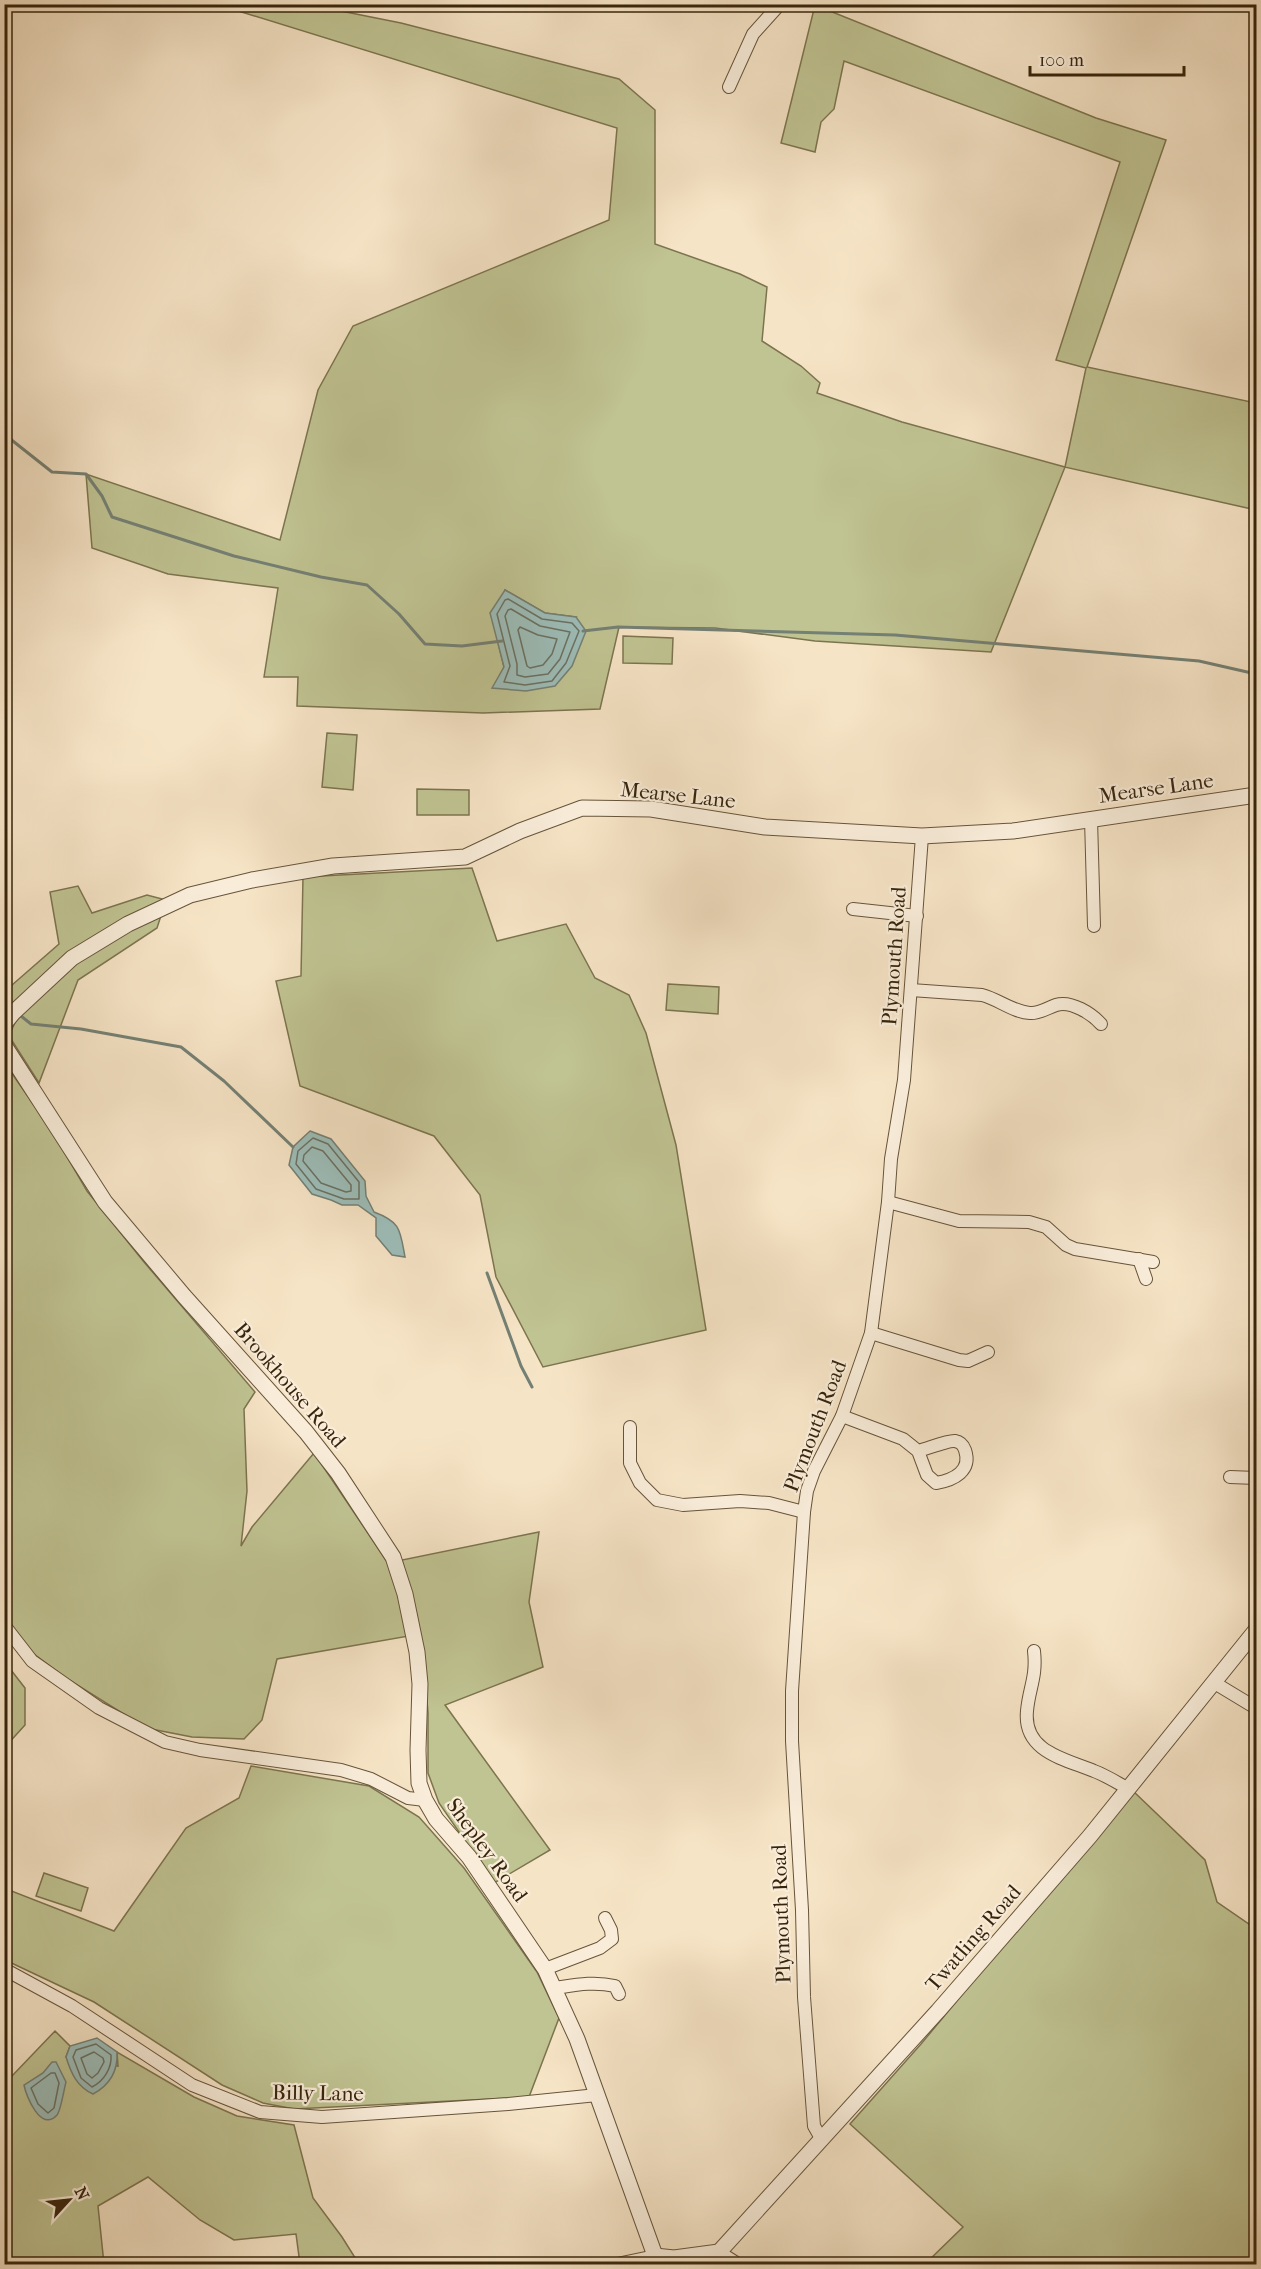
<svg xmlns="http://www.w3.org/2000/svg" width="1261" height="2269" viewBox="0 0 1261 2269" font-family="'IM FELL French Canon',serif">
<rect width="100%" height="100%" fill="#f6e4c6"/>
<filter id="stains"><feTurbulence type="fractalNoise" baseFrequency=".00333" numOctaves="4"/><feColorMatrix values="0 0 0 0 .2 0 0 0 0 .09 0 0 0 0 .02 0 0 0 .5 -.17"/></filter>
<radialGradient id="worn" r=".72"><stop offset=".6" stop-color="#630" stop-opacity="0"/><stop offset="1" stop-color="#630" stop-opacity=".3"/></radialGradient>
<g fill="#c0c392" stroke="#7c744e" stroke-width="1.5" fill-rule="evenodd">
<path d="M219,5H311L401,23L619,79L655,110V244L740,274L767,287L762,341L801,366L820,383L817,393L902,422L1065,467L1086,368L1056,360L1120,162L844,61L834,109L821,122L815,152L781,143L815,5L1096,118L1166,140L1087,367L1256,403V510L1065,467L991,652L815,641L715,628L619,627L600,709L483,713L297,706L298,677H264L278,588L168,574L92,548L86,474L280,540L318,390L353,326L609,220L617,128ZM505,590L545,613L576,617L493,688L504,667L498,642Z"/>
<path d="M623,636L673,638L672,664L623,663Z"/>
<path d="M327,733L357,735L353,790L322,787Z"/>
<path d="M417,789L469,790V815H417Z"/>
<path d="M472,868L497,941L566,924L595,978L629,995L646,1033L676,1145L706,1330L543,1367L496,1277L480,1195L434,1136L300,1086L276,981L301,976L303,877Z"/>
<path d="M78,886L92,913L147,895L166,900L157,928L78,980L39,1083L9,1036L17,1018L11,1011L5,1009L4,992L59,944L50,892Z"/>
<path d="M668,984L719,987L718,1014L666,1010Z"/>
<path d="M4,1062L52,1131L87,1191L144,1262L255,1392L244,1409L247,1491L241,1546L252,1527L314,1453L392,1569L409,1636L277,1659L262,1720L244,1739L192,1737L146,1728L66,1678L30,1651L5,1619Z"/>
<path d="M539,1532L529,1602L543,1667L445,1705L550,1850L494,1883L439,1803L428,1773V1713L423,1652L402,1560Z"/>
<path d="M4,1661L25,1688V1725L5,1747Z"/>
<path d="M251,1766L369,1786L419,1817L464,1868L537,1972L559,2018L529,2097L294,2109L263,2103L222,2085L94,2002L5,1960L4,1888L114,1931L186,1828L239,1798Z"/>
<path d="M1132,1790L1205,1860L1217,1902L1256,1929V2264H925L963,2227L850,2124L921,2044Z"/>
<path d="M44,1873L88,1888L81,1911L36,1896Z"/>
<path d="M55,2031L70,2046L66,2057L118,2066L117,2052L194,2097L237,2116L294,2125L313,2198L342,2237L359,2264H300L296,2234L234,2240L200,2220L148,2177L98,2206L104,2264H5L4,2227L7,2224L4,2219L5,2081L12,2076Z"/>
</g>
<g fill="#9dbeba" stroke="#748074" stroke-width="1.5">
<path d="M505,590L545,613L576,617L586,631L572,666L555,686L526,691L492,688L504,667L490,613Z"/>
<path d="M310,1131L331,1139L365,1181L366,1196L374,1212C401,1222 400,1230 405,1257L392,1255L376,1236V1218L358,1205H342L331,1200L312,1194L289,1165L293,1147Z"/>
<path d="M97,2038L117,2052C118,2071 110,2085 93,2094C77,2087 71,2073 66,2057L70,2046Z"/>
<path d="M52,2062H56L66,2082C64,2089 61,2110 57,2115C41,2133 26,2096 24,2085L43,2073Z"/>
</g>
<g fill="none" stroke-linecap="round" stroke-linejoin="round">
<g stroke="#6a7162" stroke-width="1.5">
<path d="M508,599L542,619L572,623L579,631L566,663L552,681L525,685L504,682L510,666L497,614L505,600Z"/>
<path d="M511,609L540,626L570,632L560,659L548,674L525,677L517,675V664L505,616L508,610Z"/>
<path d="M520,627L538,635L557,639L552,654L543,665L530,668L527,666L518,630Z"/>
<path d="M313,1138L328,1144L359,1182V1199H344L316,1189L296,1164L298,1151Z"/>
<path d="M312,1147L323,1151L351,1185V1191L346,1192L321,1183L303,1161L304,1155Z"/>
<path d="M96,2044L111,2055C112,2068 104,2081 92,2087L81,2078L73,2057L76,2050Z"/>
<path d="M94,2052L103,2058L104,2062L98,2073L92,2078L87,2074L81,2058Z"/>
<path d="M51,2073H55L59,2083L54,2108L48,2113L38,2104L31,2088Z"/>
</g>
<g stroke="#748074" stroke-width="3">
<path d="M4,434L52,472L86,474L102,496L112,517L234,556L321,577L367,585L399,614L425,644L462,646L502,641"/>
<path d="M583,631L618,627L895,635L1199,661L1256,674"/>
<path d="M21,1016L31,1024L81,1029L181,1047L224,1081L293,1147"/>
<path d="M487,1273L521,1366L532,1387"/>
</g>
<defs>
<g id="minor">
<path d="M729,87L753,34L780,4"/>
<path d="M1091,819L1094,926"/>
<path d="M853,909L917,916"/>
<path d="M911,990L982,995C998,999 1013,1012 1030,1013C1039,1014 1047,1008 1056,1005C1071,1000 1092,1014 1101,1024"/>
<path d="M888,1202L959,1221L1029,1222L1046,1227L1066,1245L1075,1249L1153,1262"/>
<path d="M1139,1259L1146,1279"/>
<path d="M871,1333L959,1360L968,1361L988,1352"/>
<path d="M842,1416L903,1439L918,1451C927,1449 948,1440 955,1441C961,1442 963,1445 965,1450C972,1471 954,1480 936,1483L927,1475L918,1451"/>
<path d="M630,1427V1463L640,1483L657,1500L683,1505L740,1501L769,1503L804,1512"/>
<path d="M1230,1477L1256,1478"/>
<path d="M4,1625L32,1661L99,1708L165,1742L200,1750L341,1770L371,1779L408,1798L425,1800"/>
<path d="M1034,1651C1037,1677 1029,1688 1027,1711C1023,1752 1065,1759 1094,1771C1105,1775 1116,1782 1127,1788"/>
<path d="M1213,1682L1256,1708"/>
<path d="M4,1969L72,2006L192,2085L260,2112L322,2117L508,2104L597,2095"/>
<path d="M545,1969L600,1948L612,1939L611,1930L605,1918"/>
<path d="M555,1988C575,1985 594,1981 615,1986L619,1994"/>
<path d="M822,2140L814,2126L804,1997L802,1910L792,1741V1691L804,1512L807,1491L814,1471L842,1416L871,1333L888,1202L891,1159L904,1080L922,836"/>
<path d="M719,2252L738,2264"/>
<path d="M617,2264L655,2256"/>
</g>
<g id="tertiary">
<path d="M4,1024L13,1013L72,958L128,924L190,895L252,880L333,866L465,857L520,831L582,808L651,809L765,827L922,836L1013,831L1256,795"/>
<path d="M4,1045L105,1202L184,1296L306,1432L338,1473L393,1557L405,1594L417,1652L420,1684L418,1750L419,1783L425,1800L436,1819L469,1857L545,1969L577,2039L658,2264"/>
<path d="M655,2256L674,2258L719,2252"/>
<path d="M711,2264L719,2252L938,2011L1090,1836L1256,1630"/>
</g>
</defs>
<use href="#minor" stroke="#67543a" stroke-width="14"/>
<use href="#tertiary" stroke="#67543a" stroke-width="17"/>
<use href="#minor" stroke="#f9edda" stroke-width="12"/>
<use href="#tertiary" stroke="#f9edda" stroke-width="15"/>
</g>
<g text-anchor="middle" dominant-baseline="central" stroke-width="4.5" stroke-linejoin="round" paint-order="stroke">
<g font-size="21" fill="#37240b" stroke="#f9edda">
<text transform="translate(1156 788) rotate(-8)">Mearse Lane</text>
<text transform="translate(678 795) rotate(6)">Mearse Lane</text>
<text transform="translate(894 956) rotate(-86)">Plymouth Road</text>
<text transform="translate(290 1385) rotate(49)">Brookhouse Road</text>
<text transform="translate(815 1426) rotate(-69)">Plymouth Road</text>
<text transform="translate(487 1850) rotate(54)">Shepley Road</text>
<text transform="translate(781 1914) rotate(-92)">Plymouth Road</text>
<text transform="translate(973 1938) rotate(-49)">Twatling Road</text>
<text transform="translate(318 2093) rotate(1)">Billy Lane</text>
</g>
</g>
<rect width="1261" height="2269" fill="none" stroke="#f6e4c6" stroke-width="24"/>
<rect x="6" y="6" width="1249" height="2257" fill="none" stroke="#37240b" stroke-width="3"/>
<rect x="12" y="12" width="1237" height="2245" fill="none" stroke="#37240b" stroke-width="1.5"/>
<g transform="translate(69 2200) rotate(63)" stroke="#f9edda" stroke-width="4.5" paint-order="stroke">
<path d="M0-4.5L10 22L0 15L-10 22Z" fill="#37240b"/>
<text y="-9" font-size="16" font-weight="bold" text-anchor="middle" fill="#37240b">N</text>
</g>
<path d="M1030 66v9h154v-9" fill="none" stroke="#37240b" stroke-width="3"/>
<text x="1039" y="66" font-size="18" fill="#37240b" stroke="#f9edda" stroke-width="4.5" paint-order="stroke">100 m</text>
<rect width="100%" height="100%" filter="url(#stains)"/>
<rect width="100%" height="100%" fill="url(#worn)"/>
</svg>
